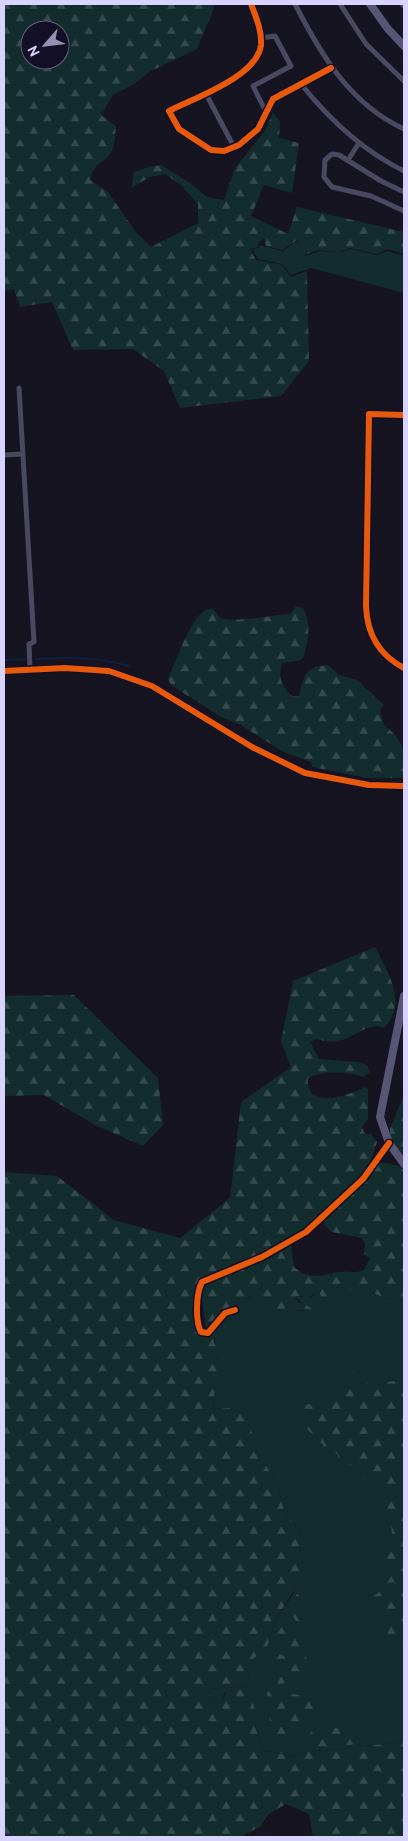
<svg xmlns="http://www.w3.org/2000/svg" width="408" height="1841" viewBox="0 0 408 1841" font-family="Overpass,sans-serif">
<defs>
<pattern id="forest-firs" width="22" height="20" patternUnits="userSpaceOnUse" patternTransform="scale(1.25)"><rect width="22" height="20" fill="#132c2d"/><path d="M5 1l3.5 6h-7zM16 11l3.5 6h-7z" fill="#354a4c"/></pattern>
</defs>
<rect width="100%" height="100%" fill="#161421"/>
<g fill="#132c2d">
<path d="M297,241L305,256L320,251L339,252L351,249L377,255L388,251L404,256V293L311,268L291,275L282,264L258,259L252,249L259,248L260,245L283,251Z"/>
<path d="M318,1290L323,1301L337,1290H369L383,1298L404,1301V1742L306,1752L289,1757L273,1751L265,1752L261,1747L255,1724L257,1721L249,1691L225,1692L222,1701L211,1703L207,1689L248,1686C247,1682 252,1659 254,1657C257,1655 263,1654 266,1652L274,1623L293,1594L302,1566L299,1530L284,1511L277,1483L255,1448L246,1414L230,1408L213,1409L215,1388L225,1377L214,1338C218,1330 228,1329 231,1321L224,1311L252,1296L263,1301L272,1309L306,1311L304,1305L295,1297H311Z"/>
</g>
<g fill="url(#forest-firs)" fill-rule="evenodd">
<path d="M4,4H214V8L197,49L149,72L134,84L113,95L101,115L116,126C115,134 115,144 112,151C105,164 93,162 90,180L108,192L135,231L151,247L198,223V204L183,187L165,174L150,177L131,188L134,172L148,167L161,165L190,183L207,197L224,200L235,168L265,131L273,112L280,122L279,138L299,143L292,193L264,185L251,216L288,234L297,207L404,232V254L388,249L377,254L350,248L339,252L319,250L304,255L297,240L283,250L266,246L264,238L259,242L258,247L250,249L256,260L282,265L291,277L307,271L309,361L281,396L180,408L164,371L133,349L73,350L52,302L20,307L14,289L4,291ZM30,30H60V60H30Z"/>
<path d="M296,606L303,608C312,623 308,642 303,658L298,661L282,663C278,678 281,685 292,696H299C305,674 304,667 328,665L339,675L357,680L384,705L380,710L384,725C406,742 404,752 404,778H367L312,767L311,762L283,752L241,725L221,717L171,685L168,679C175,665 194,604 213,609L220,618C237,623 271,615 291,614Z"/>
<path d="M375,947C388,972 408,1003 384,1028C362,1019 349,1051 317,1039L310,1042L319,1059L358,1062L367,1065L370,1072L363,1077C346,1072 325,1070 308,1078C305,1110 349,1096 365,1087L368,1089V1119L362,1127L365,1134H371L377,1142L369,1165L358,1179L302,1232L258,1257L201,1281L197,1327L200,1335H207L227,1315L231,1321L229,1325L217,1334L214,1338V1343L222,1353L225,1377L215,1388L213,1409L230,1408L246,1414L249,1418L255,1448L277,1483L284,1511L299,1530L302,1566L300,1580L274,1623L266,1652C263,1654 257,1655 254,1658C252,1660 247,1682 248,1686L207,1689L211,1703L222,1701L227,1690L249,1689L258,1721L255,1724L261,1747L265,1752L273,1751L289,1757L306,1752L404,1742V1837H310L313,1835L309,1814L286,1804L267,1815L261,1826L241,1837H4V1172L57,1176L114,1220L180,1238L230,1198L241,1102L291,1067L281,1042L293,981Z"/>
<path d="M74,995L158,1078L163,1125L143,1146L95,1125L44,1095L4,1096V996Z"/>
<path d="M404,1095V1158L390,1136V1128Z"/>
<path d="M379,1162L400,1166L404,1171V1301L383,1298L369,1290H337L323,1301L318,1290L306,1300L302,1296L295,1297L298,1302L312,1308L310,1310C306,1311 275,1311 272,1309C265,1306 261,1300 251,1296L225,1311L209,1330L206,1328L201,1294L202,1284L207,1280L250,1265L291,1245L294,1267C310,1282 324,1274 340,1272C350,1271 354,1274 364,1270L370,1258L364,1254L365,1244L362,1238L332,1232L325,1226L324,1222L366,1181Z"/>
<path d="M355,1369V1377L352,1380L355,1391L368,1383L373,1385L404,1379V1449C391,1459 402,1476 396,1489L389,1490C376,1483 385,1479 366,1480L363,1476L368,1474L366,1470L342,1463L337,1454L325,1447L299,1421L298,1409L306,1404L316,1405L319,1410L334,1405L328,1398V1390L337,1389Z"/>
<path d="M404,1496V1523L402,1524L404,1526V1634L402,1637L404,1643L396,1641L392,1644L386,1630L388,1620L382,1619L372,1597L387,1587L393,1591L391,1602L393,1603L397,1600L398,1593L394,1582L381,1584L378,1575L382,1573C384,1570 388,1555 388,1552L382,1550L384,1542L392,1535L391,1525L398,1522L385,1513C386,1499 395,1501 404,1496Z"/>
<path d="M297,1594L303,1595L304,1597L299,1602L300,1615L307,1623V1630L300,1629L299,1633L304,1636L298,1649L300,1654H306L307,1674L305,1676C296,1673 289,1678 282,1685L287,1693L299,1695L309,1694L315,1709L313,1712L318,1719L313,1724L309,1723L303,1728L299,1725L289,1727L285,1734L290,1751L284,1754L278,1752L272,1745L267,1693L278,1683V1681L273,1679L275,1677H282L287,1674L280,1670L277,1663L272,1659V1654L278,1653L291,1659L294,1657L292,1655L273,1648L276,1635L282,1627L296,1629L298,1625L292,1614L296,1611L295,1607H289Z"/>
<path d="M325,1723L333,1728H344L350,1735L362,1736L365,1743L305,1750L291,1754C295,1749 307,1747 313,1741L309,1735L312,1731L319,1730Z"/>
</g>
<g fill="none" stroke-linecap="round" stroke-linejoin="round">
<g stroke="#0d2144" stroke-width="2">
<path d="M35,659C68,657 97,657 129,666"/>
<path d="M4,660L25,659"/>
</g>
<g stroke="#4a4962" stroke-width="5">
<path d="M295,4C321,55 350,104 404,129"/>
<path d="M340,4L366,44L404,81"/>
<path d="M402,4L404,6"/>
<path d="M261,38L275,36L291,66L253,86L266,112"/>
<path d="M301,84C329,119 363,151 404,171"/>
<path d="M205,92L234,147"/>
<path d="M169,111L179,129L211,150L224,151L239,145L258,129L273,99L331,68"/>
<path d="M348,160L359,143"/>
<path d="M404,192L381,181L339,155L332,154L325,160L324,177L332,187L371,196L404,211"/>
<path d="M19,388L34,642L29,644L30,670"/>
<path d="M404,415L369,414L366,606C367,635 379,655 404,668"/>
<path d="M4,455L22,454"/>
<path d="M235,1310L225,1313L208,1333L201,1332C195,1321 196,1293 202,1282L262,1257L306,1232L363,1179L389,1143"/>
</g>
<g stroke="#575674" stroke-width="8">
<path d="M370,4L388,29L404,46"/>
<path d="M169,111C194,98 258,76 261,45C262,31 256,17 251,4"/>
<path d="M4,671L65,668L109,671L152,686L252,747L305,773L369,785L404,786"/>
<path d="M404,996L380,1117L389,1143L404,1164"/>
</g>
<defs>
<g id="cycleway">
<path d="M251,4C256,17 262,31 261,45C258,76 194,98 169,111L179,129L211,150L224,151L239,145L258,129L273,99L331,68"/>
<path d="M404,415L369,414L366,606C367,635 379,655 404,668"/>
<path d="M4,671L65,668L109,671L152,686L252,747L305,773L369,785L404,786"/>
<path d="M235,1310L225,1313L208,1333L201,1332C195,1321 196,1293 202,1282L262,1257L306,1232L363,1179L389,1143"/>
</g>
</defs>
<use href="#cycleway" stroke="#130f26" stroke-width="9"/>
<use href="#cycleway" stroke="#e8590c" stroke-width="6"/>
</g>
<rect width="408" height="1841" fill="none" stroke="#d9d4ff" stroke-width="10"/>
<g transform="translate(45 45) rotate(242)"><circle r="24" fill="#130f26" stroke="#625e7d"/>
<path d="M0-4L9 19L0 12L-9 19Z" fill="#9591b1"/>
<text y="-8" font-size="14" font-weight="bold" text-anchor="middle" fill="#d9d4ff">N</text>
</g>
</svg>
